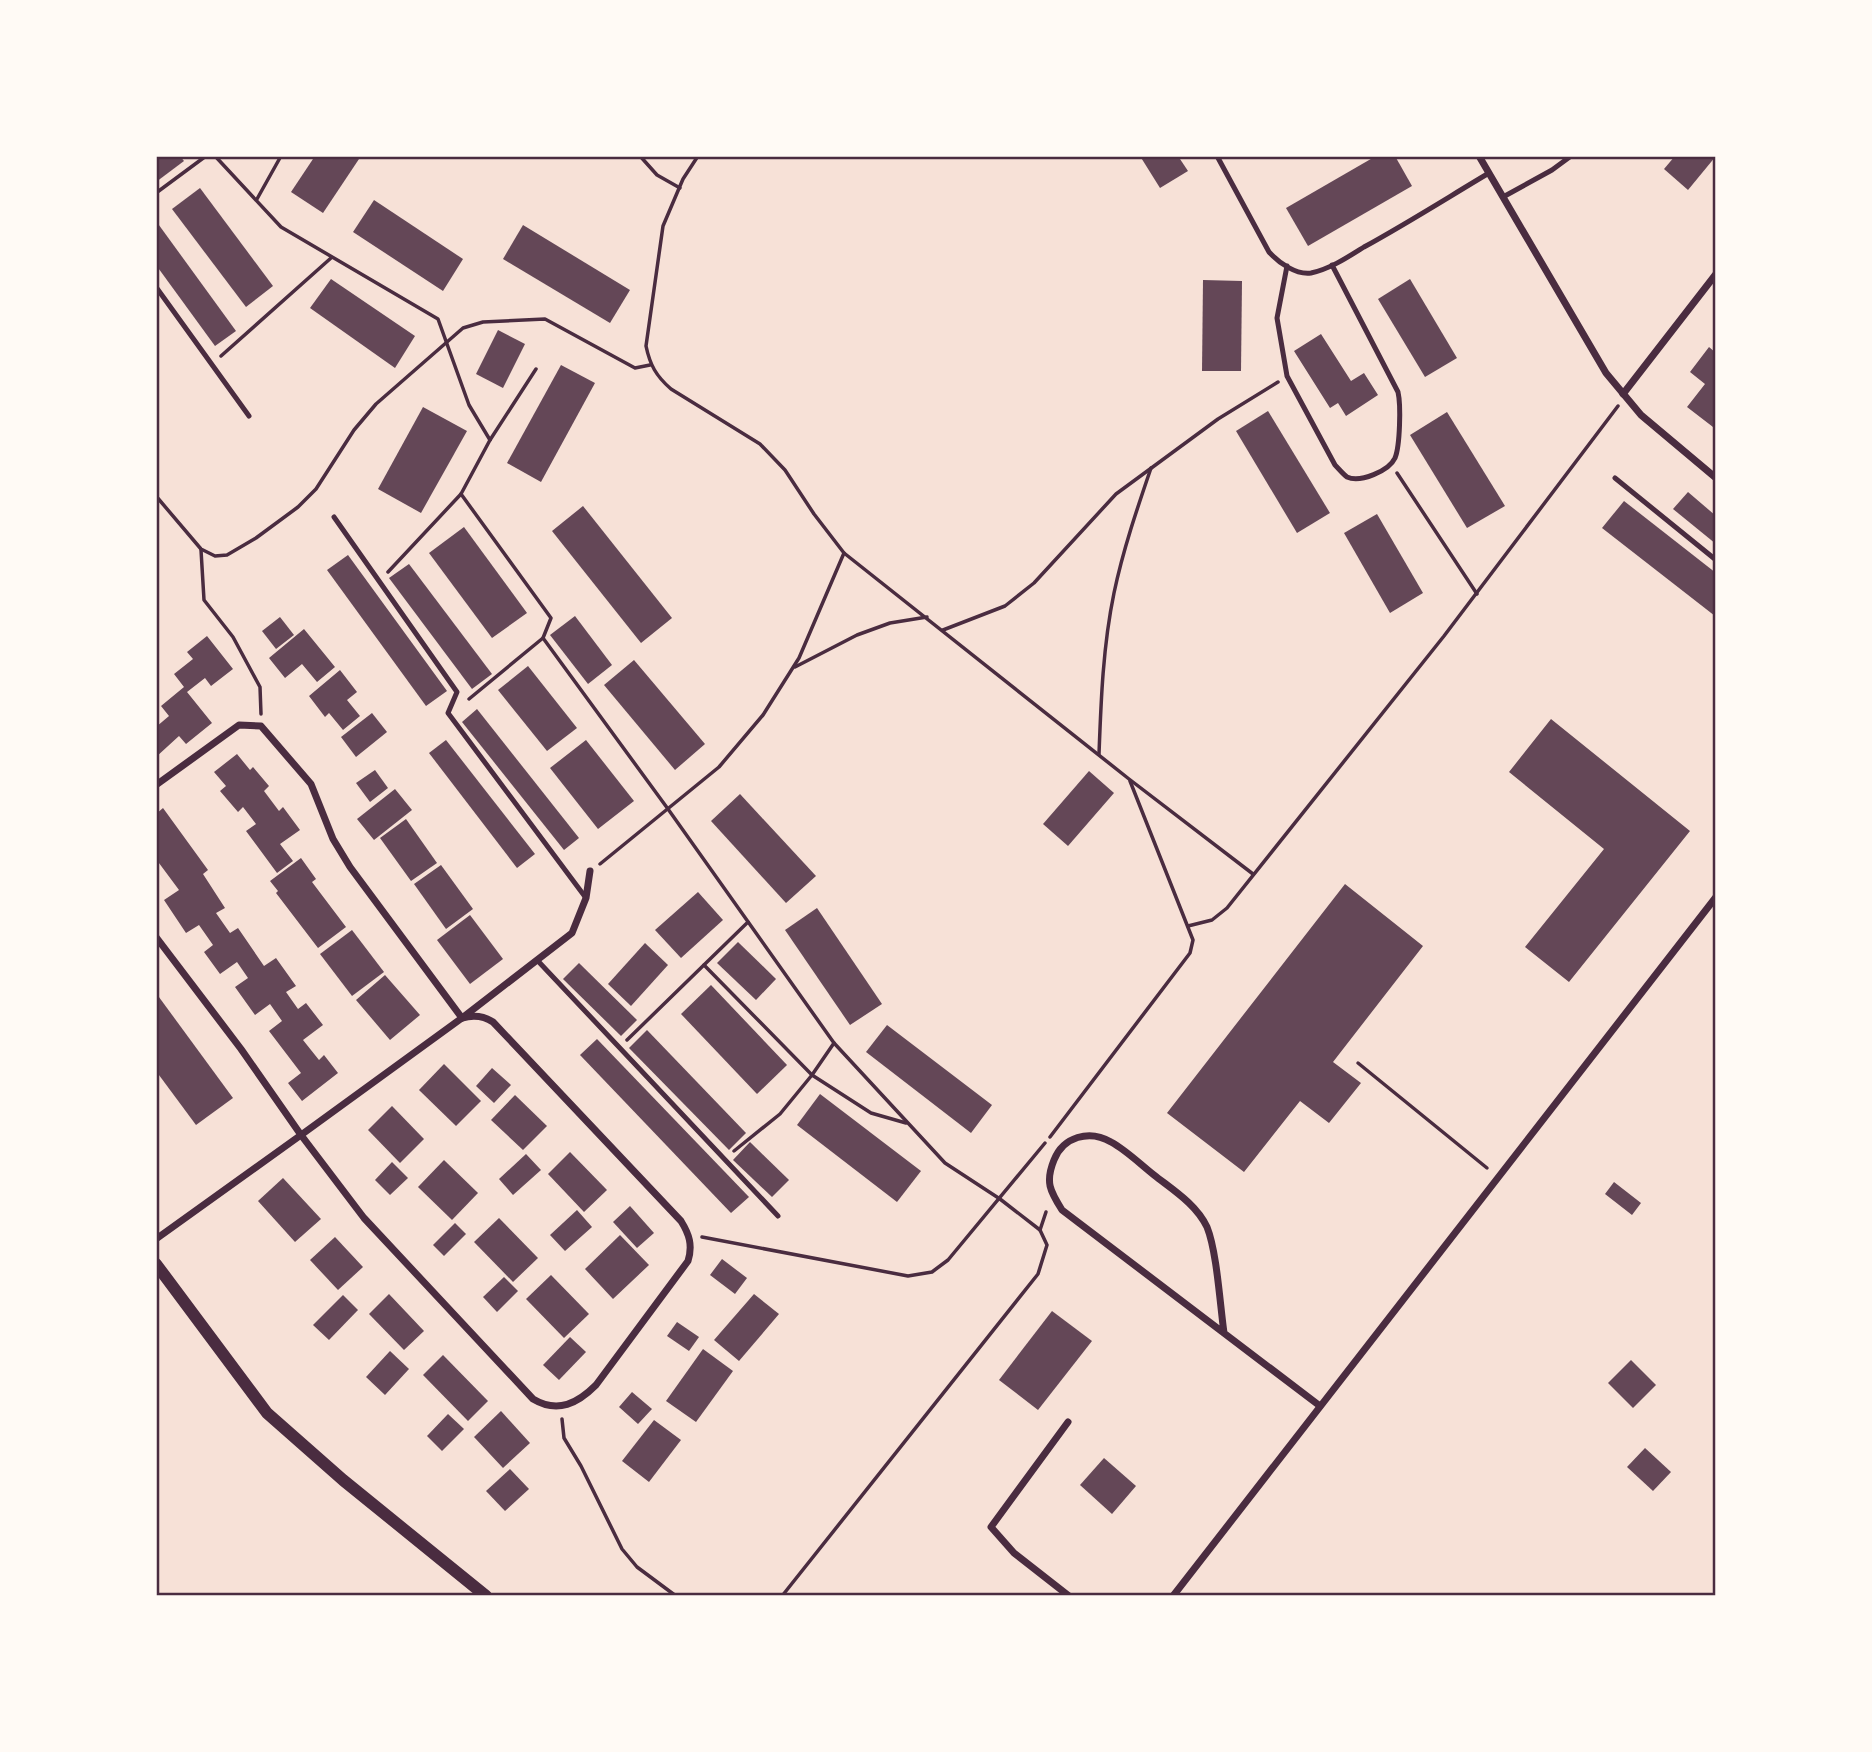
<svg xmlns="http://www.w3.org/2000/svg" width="1872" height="1752" viewBox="0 0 1872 1752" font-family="Helvetica,sans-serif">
<rect width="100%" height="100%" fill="#f7e1d7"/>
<g fill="#644757">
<path d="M156,156H180L184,161L156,182Z"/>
<path d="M315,156H361L323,213L291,192Z"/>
<path d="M1140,156H1178L1188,171L1160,188Z"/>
<path d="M1376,156H1395L1412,186L1308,246L1286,208Z"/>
<path d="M1675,156H1716L1688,190L1664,169Z"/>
<path d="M200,188L273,286L246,307L172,209Z"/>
<path d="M374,200L463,259L443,291L353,232Z"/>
<path d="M156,221L236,331L215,346L156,265Z"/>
<path d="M523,225L630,290L610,323L503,259Z"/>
<path d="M331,279L415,336L395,368L310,308Z"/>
<path d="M1410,279L1457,358L1425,377L1378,299Z"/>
<path d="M1203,280L1242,281L1241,371H1202Z"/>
<path d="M498,330L525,344L503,388L476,374Z"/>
<path d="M1321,334L1351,381L1364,373L1378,395L1346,416L1338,403L1330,408L1294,351Z"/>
<path d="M1709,347L1716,353V424L1713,427L1687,407L1705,384L1690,372Z"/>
<path d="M561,365L595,383L541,482L507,463Z"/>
<path d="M423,407L467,431L421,513L378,489Z"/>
<path d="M1268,411L1330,513L1297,533L1236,431Z"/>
<path d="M1447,412L1505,506L1467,528L1410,435Z"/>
<path d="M1688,492L1716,516V544L1673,509Z"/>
<path d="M1624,501L1716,573L1715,616L1602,528Z"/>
<path d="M583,506L672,618L641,643L552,531Z"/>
<path d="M1377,514L1423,593L1390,613L1344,533Z"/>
<path d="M464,527L527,613L492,638L429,553Z"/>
<path d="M348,555L447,691L426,706L327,570Z"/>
<path d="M409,564L492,674L472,689L389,578Z"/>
<path d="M575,616L612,665L588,684L550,635Z"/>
<path d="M280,617L294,635L276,649L262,631Z"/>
<path d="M304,629L335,667L317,682L302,664L285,678L269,658Z"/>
<path d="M207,636L233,669L211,686L205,678L187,692L212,723L186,744L179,736L156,757V727L169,716L161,706L184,687L174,674L193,659L187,652Z"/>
<path d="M634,660L705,744L675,770L604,685Z"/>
<path d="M528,666L577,728L547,751L498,690Z"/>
<path d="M340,670L357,692L347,700L360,716L343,730L329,713L325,717L309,696Z"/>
<path d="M477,709L579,838L564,850L462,722Z"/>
<path d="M372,713L387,732L356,757L341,737Z"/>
<path d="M1551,719L1690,831L1569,982L1525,947L1604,849L1509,772Z"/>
<path d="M446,740L535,854L517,868L429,753Z"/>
<path d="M586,740L634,801L598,829L550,768Z"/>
<path d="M237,754L250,770L253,767L269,786L264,791L279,811L283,807L300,830L280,844L293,861L277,873L246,831L256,824L243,807L238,812L220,791L226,786L214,772Z"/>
<path d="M375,770L388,788L370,802L356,783Z"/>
<path d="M1089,771L1114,793L1068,846L1043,824Z"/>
<path d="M395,789L412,810L374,840L357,819Z"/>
<path d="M740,794L816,876L786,903L711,821Z"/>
<path d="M163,808L208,870L203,874L225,908L216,913L230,933L238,928L264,966L276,958L296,986L286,992L298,1009L306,1003L323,1025L303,1040L319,1060L324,1055L338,1073L302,1101L288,1083L301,1073L269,1031L282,1021L270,1004L255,1015L235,987L248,978L237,962L220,974L204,952L213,945L199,925L186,933L164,900L179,890L156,859V814Z"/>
<path d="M406,819L437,863L411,881L380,838Z"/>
<path d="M301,858L316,879L312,882L346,927L318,948L276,893L278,891L270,881Z"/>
<path d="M441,865L473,909L446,929L414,884Z"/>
<path d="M1345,884L1423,946L1333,1062L1361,1083L1329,1123L1300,1101L1244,1172L1167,1113Z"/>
<path d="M698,892L723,920L681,958L655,930Z"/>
<path d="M817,908L882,1004L850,1025L785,930Z"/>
<path d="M470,915L503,959L470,984L437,940Z"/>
<path d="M352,930L384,972L352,996L320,954Z"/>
<path d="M738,942L776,979L756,1000L717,963Z"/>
<path d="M645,943L668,965L631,1006L608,984Z"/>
<path d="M579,963L637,1020L621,1036L563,979Z"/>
<path d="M385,975L420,1015L390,1040L356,1000Z"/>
<path d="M711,985L787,1065L757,1094L681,1014Z"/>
<path d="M156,993L233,1098L196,1125L156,1071Z"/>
<path d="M887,1025L992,1105L971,1133L866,1052Z"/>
<path d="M647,1030L746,1133L729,1150L629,1048Z"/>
<path d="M597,1039L749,1197L731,1213L580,1055Z"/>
<path d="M444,1064L481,1101L456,1126L419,1090Z"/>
<path d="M492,1068L511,1085L494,1103L476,1086Z"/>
<path d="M820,1094L921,1171L897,1202L797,1125Z"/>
<path d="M515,1095L547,1126L523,1150L491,1120Z"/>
<path d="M392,1106L424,1139L400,1163L368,1130Z"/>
<path d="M750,1142L789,1180L772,1197L733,1160Z"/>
<path d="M570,1152L607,1190L584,1212L548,1174Z"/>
<path d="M526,1154L541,1170L513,1195L499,1179Z"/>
<path d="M444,1160L478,1193L452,1220L418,1187Z"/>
<path d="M392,1162L408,1178L390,1195L375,1180Z"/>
<path d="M283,1178L321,1219L295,1242L258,1201Z"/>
<path d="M1614,1182L1641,1203L1632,1215L1605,1194Z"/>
<path d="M630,1206L654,1233L637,1248L613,1222Z"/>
<path d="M577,1210L592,1227L565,1251L550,1235Z"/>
<path d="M499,1218L538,1258L513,1282L474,1242Z"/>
<path d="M455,1223L466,1234L444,1256L433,1245Z"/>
<path d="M620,1235L649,1265L613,1299L585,1269Z"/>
<path d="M335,1237L363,1267L338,1290L310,1260Z"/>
<path d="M722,1259L747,1278L735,1294L710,1275Z"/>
<path d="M551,1275L589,1314L564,1338L526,1299Z"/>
<path d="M504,1277L518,1291L497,1312L483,1297Z"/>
<path d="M389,1294L424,1331L404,1350L369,1314Z"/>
<path d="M754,1294L779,1314L739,1361L714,1340Z"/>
<path d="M343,1295L358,1310L329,1340L313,1325Z"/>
<path d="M1052,1311L1092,1341L1038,1410L999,1380Z"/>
<path d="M677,1322L699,1337L689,1351L667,1336Z"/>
<path d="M570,1337L586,1352L559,1380L543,1365Z"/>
<path d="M703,1349L733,1371L696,1422L666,1401Z"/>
<path d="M390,1351L409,1369L385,1395L366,1377Z"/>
<path d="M443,1355L488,1401L468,1421L423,1375Z"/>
<path d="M1631,1360L1656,1385L1633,1408L1608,1383Z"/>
<path d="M632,1392L652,1409L638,1424L619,1407Z"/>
<path d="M501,1411L530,1443L503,1468L474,1437Z"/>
<path d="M448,1414L464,1429L442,1451L427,1436Z"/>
<path d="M654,1420L681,1440L649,1482L622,1461Z"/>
<path d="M1645,1448L1671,1472L1653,1491L1627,1467Z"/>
<path d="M1104,1458L1136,1486L1112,1514L1080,1485Z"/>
<path d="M510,1469L529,1489L505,1511L486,1491Z"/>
</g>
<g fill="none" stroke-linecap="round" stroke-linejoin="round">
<g stroke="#4a2c40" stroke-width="3.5">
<path d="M215,156L281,227L438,319L469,405L490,440"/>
<path d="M640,156L657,175L680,188"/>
<path d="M698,156L683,179L663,226L646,346C650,365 656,376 671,389L760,444L785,470L814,514L844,553L1129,779L1253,874"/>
<path d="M156,193L206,156"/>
<path d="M257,199L281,156"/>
<path d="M221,356L331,258"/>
<path d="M1397,473L1477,594"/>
<path d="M461,494L551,618L543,638L668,809L834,1043L945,1163L1000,1199L1040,1230L1047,1245L1038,1274L782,1596"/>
<path d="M156,496L201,549L215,556L227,555L256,538L298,507L316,489L354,430L376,404L463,328L483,322L545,319L635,368L650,365"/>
<path d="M201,550L204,600L233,637L260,687L261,714"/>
<path d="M388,572L461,494L490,440L536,369"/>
<path d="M943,630L1005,606L1034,583L1116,494L1218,419L1278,382"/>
<path d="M795,667L857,635L890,623L927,617"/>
<path d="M469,699L543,638"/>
<path d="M1099,754C1101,700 1103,646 1114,593C1123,550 1137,509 1151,468"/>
<path d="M600,864L719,767L763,715L799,658L844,553"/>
<path d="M1188,926L1212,920L1227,908L1444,636L1618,406"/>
<path d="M704,965L812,1075L871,1113L906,1123"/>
<path d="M627,1040L748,922"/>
<path d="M1358,1063L1487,1168"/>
<path d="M1050,1137L1190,953L1193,940L1130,781"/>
<path d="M734,1151L780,1114L812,1075L834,1043"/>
<path d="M1040,1230L1046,1212"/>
<path d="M702,1237L908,1276L932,1272L948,1260L1045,1143"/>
<path d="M562,1419L564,1438L581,1466L622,1549L637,1567L676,1596"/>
</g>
<g stroke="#4a2c40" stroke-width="5">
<path d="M1217,156L1269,252C1279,263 1296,275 1311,273C1330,269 1348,257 1364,247C1406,224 1447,198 1489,173"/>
<path d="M1503,197L1552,170L1571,156"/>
<path d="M1287,266L1277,318L1287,376L1335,465C1339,469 1343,474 1347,477C1360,483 1389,471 1395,458C1400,446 1401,405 1398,392L1332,265"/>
<path d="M156,287L249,416"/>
<path d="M1615,478L1716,560"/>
<path d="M334,517L457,692L448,713L586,898"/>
<path d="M537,960L778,1216"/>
</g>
<g stroke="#4a2c40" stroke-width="7">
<path d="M1479,156L1606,373L1641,415L1716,478"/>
<path d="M1623,394L1716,274"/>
<path d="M156,785L239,725L261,726L311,784L333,839L350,867L462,1018"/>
<path d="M156,937L241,1049L301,1135L462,1018L572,933L586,898L590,871"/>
<path d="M156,1239L301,1135L364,1218L533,1399C558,1414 578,1403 596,1385L688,1261C693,1245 689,1234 681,1221L493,1022C484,1016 473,1015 462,1018"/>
<path d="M1224,1333C1220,1305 1217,1252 1207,1227C1196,1204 1173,1190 1154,1175C1140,1164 1126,1150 1111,1142C1089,1129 1063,1137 1054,1160C1045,1182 1050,1191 1062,1210L1320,1406"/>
<path d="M1068,1422L991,1527L1014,1553L1069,1596"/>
<path d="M1173,1596L1716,897"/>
</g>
<path stroke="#4a2c40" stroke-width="12" d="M156,1264L267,1413L343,1480L486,1596"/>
</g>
<rect width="1872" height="1752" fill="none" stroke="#fffaf5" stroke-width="315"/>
<rect x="158" y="158" width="1556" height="1436" fill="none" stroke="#4a2c40" stroke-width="2.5"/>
</svg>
